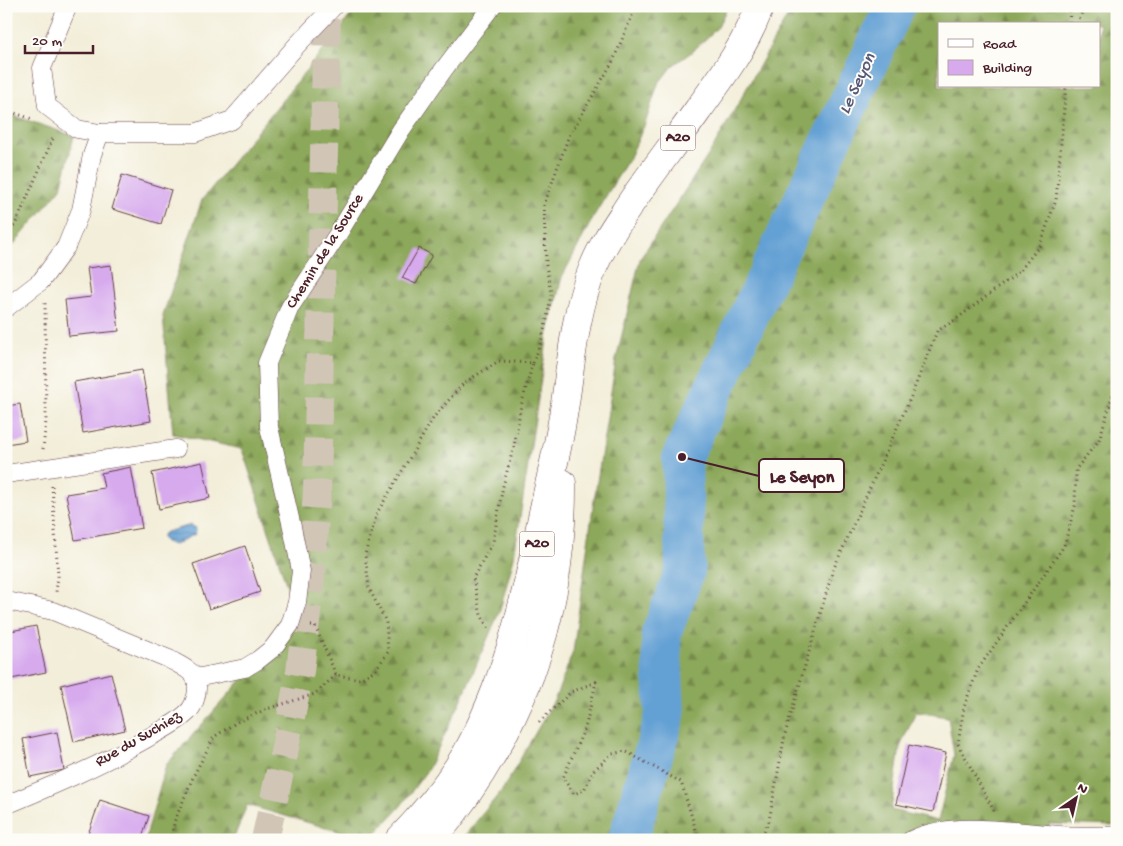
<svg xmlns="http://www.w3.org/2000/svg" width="1123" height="846" viewBox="0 0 1123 846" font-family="'Gochi Hand',sans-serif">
<defs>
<pattern id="forest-firs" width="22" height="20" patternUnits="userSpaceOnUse" patternTransform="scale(1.25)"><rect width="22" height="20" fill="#8ca85a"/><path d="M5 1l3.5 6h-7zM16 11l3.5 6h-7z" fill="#74884b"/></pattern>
<pattern id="water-rules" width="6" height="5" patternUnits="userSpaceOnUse" patternTransform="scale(1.25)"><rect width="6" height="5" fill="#63a0d4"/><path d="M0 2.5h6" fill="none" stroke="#5482ac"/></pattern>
</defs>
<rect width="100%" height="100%" fill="#fdfcf7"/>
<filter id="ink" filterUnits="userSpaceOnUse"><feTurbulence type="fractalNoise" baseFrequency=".02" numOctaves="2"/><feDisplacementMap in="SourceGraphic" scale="10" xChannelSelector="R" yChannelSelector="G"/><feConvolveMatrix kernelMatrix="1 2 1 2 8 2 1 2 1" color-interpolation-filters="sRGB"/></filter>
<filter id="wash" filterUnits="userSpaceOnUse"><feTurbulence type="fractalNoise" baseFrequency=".0096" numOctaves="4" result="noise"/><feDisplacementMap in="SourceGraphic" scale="20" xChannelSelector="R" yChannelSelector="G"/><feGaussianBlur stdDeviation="1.12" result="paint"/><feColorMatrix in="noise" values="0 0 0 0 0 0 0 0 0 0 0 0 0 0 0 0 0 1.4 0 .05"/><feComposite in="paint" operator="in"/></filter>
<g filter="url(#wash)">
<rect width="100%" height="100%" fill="#f3eed9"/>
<g fill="url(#forest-firs)" stroke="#6b6442" fill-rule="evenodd">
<path d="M358,6H728L717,28L693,51L672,66L658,84L645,124L631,155L595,214L562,277L548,333L514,557L500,610L460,703L428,769L400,807L369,840L247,805L233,840H145L166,765L297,617L242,449L173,434L163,315L202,200Z"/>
<path d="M791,6H1117V826L1049,824V840H461L503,789L555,699L573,652L592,514L616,360L640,259L713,148L787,17ZM939,24H1099V86H939ZM916,712L948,717L954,755L938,821L891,810L900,747Z"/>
<path d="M6,113L74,136L61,188L11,248L6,250Z"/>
</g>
<path fill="url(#water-rules)" stroke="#566080" d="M191,525L196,528L195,534L174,545L165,542L161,536L166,532Z"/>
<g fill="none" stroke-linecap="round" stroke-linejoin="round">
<path stroke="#63a0d4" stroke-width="40" d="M628,840L665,715L661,634L685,571L682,457L895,6"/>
</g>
<g id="blocks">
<g fill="#d7aaee">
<path d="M122,175L171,190L161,224L112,209Z"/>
<path d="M419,248L432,255L416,284L402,278Z"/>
<path d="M111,265L119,331L69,336L65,300L91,297L87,268Z"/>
<path d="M142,370L151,421L83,433L74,382Z"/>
<path d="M20,404L26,441L6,444V406Z"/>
<path d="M202,462L210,498L159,509L152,473Z"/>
<path d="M131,467L142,528L75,540L66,494L104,488L101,473Z"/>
<path d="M245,546L260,592L209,609L193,564Z"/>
<path d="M36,626L46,672L6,680V632Z"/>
<path d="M111,673L125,730L74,742L61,685Z"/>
<path d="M57,732L64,770L30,777L23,739Z"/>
<path d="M909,745L946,753L933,812L896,804Z"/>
<path d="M100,800L149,816L141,840H86Z"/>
</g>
</g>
</g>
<g filter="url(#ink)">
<use href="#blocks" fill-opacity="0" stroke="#633e45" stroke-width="1"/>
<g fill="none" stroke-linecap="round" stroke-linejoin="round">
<path stroke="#d1c5b6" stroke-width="28" stroke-dasharray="28 14" stroke-linecap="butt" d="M265,840L283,758L300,671L310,586L317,492L327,6"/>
<defs>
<g id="minor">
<path d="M68,6L42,68L47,106L77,129L100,133"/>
<path d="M6,308L41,281L66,247L81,210L92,155L100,133H195L232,120L297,45L334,6"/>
<path d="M6,474L176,449"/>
<path d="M6,603L12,602L53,611L169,659C177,664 193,670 196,680C199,690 195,705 188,712C176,724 160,731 146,739C101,765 54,785 6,805"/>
<path d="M196,678L245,668L258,660L273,648L290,625L297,602L301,571L292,527L269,427L267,363L290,307L338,234L401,130L444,69L492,6"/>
<path d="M911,840C952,820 1014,832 1059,835C1078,836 1098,836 1117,836"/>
</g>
<g id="motorway">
<path d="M399,840C423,815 447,786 465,756C505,685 524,606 540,527C547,492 556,457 562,422C571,371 573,316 593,268C602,245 617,224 630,204C652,172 676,141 698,110C722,77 746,45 760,6"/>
<path d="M432,840C520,734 563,622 562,483"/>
</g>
</defs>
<use href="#minor" stroke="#633e45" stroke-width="19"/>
<use href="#motorway" stroke="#633e45" stroke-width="29"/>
<g stroke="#633e45" stroke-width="3" stroke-dasharray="1 4" stroke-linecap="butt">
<path d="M1069,6L1070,24"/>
<path d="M1078,24L1084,6"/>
<path d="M6,110L32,119"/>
<path d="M6,233L15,225L54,136"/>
<path d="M533,363L540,345L547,319L551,294L546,265L544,205L568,138L613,61L636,6"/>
<path d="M43,449L46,421L45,303"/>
<path d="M52,486L58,576L56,592"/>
<path d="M311,626H315L336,675L361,679L376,669L388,652L386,622L369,588L365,554L377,513L434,417L464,383L499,361L533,363L521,406L514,446L503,486L493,542L473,578L481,615L490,631"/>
<path d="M539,722L571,692L596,682L586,725L563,778L574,794L584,790L594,770L612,754L625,751L681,782L699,840"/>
<path d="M994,811L958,744L964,707L978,669L1064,546L1075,506L1076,469L1099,440L1117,382"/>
<path d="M170,840L175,820L194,775L214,737L237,722L267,709L315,694L336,675"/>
<path d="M760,840L769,821L785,734L833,570L910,399L937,331L955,320L1019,272L1040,245L1056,200L1066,86"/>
</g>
<use href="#minor" stroke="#fff" stroke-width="18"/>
<use href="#motorway" stroke="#fff" stroke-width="28"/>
</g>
</g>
<g text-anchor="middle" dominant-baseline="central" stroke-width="4" stroke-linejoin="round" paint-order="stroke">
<g fill="#fdfcf7" stroke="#806168" stroke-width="1">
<rect x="660.5" y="125.5" width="35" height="25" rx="4"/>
<rect x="519.5" y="531.5" width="35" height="25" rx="4"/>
</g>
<g font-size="15" font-weight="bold" fill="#4a1f2b">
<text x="678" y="138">A20</text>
<text x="537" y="544">A20</text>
</g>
<g font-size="16" fill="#4a1f2b" stroke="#fdfcf7">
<text transform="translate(326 252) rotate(-58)">Chemin de la Source</text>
<text transform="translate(139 740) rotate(-30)">Rue du Suchiez</text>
</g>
<g font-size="18" font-style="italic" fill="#555977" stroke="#fdfcf7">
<text transform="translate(858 84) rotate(-65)">Le Seyon</text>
</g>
</g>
<path fill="none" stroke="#4a1f2b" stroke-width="2" d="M682 457L759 476"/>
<circle fill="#4a1f2b" stroke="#fdfcf7" stroke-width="2" cx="682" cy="457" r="5"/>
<rect fill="#fdfcf7" stroke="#4a1f2b" stroke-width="2" x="759" y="459" width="85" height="33" rx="5"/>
<g font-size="18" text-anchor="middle" font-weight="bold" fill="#4a1f2b">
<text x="802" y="482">Le Seyon</text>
</g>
<rect width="1123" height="846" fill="none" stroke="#fdfcf7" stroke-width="25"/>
<rect x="938" y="22" width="162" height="65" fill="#fdfcf7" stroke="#b5a4a5"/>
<rect x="948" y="39" width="25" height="8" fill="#ffffff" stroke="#b5a4a5"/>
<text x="983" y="48" font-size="15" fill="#4a1f2b">Road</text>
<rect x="948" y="60" width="25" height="15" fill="#d7aaee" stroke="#b5a4a5"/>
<text x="983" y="72" font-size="15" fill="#4a1f2b">Building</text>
<g transform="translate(1076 798) rotate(34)" stroke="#fdfcf7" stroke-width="4" paint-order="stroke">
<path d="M0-4L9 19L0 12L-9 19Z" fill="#4a1f2b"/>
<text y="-8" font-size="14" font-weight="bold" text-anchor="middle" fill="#4a1f2b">N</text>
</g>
<path d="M25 45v8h68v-8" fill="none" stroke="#4a1f2b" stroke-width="2.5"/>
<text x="32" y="45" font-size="15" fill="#4a1f2b" stroke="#fdfcf7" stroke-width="4" paint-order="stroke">20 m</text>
</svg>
